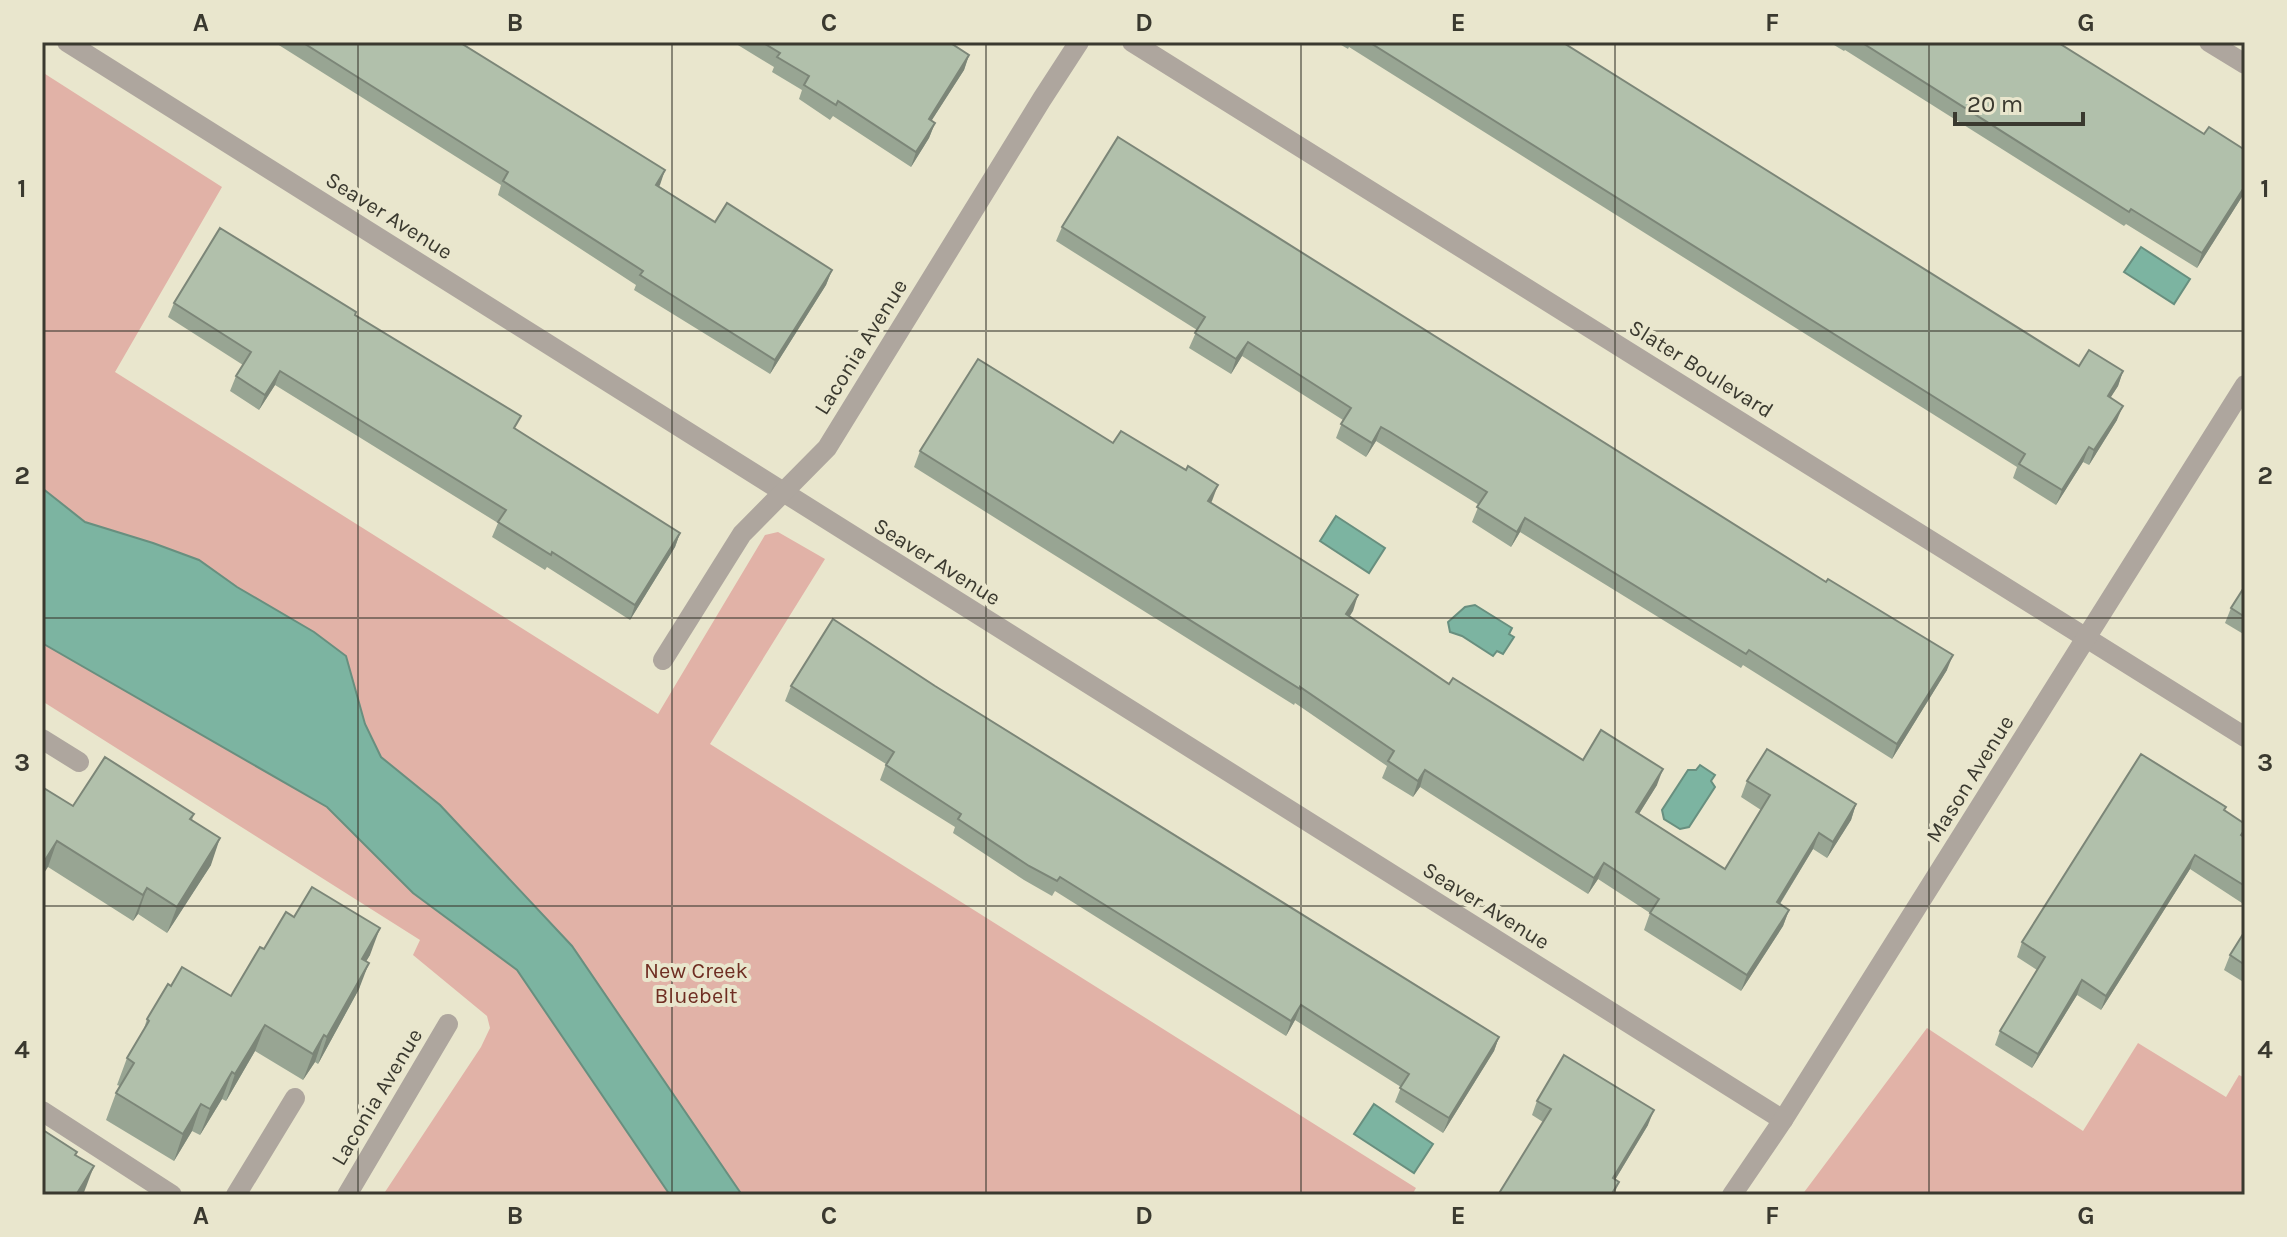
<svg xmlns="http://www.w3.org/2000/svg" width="2287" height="1237" viewBox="0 0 2287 1237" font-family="Karla,sans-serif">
<rect width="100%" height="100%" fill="#e9e6cd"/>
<g fill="#e1b2a7">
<path d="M42,72L222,187L115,372L658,714L765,535L778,532L825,559L710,744L1416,1188L1412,1195H383L481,1047L490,1028L487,1016L413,955L420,940L42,701Z"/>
<path d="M1927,1028L2083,1131L2138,1043L2226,1097L2239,1075L2245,1078V1195H1802Z"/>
</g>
<g fill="#7cb4a1" stroke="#688f7f" stroke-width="2">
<path d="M2141,247L2190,279L2174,304L2124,272Z"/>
<path d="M42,488L85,522L153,543L199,560L237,587L314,632L346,656L365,724L381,757L440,805L572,946L742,1195H670L517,970L413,893L327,807L42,643Z"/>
<path d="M1336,516L1385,548L1369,573L1320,541Z"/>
<path d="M1475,605L1512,628L1509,634L1514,637L1503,654L1497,651L1493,656L1462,636L1450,632L1448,622L1465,607Z"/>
<path d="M1700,765L1715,775L1711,781L1715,787L1689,827L1680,829L1664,819L1662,810L1688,770H1696Z"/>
<path d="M1374,1104L1433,1144L1414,1173L1354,1134Z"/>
</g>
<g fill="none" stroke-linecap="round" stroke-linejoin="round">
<g stroke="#aea69e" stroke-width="20">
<path d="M42,739L79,762"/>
<path d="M42,1111L172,1195"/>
<path d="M236,1195L295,1098"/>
</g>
<g stroke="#aea69e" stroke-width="20">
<path d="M67,42L1783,1120"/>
<path d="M1132,42L2245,737"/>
<path d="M2209,42L2245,64"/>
<path d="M663,660L742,534L827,448L1042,99L1079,42"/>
<path d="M347,1195L448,1024"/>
<path d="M1732,1195L1783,1120L2245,385"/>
</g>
</g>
<g fill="#98a593">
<path d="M274,42H459L659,186L715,222L832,270L826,285L770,374L634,290L636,285L498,195L501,185Z"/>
<path d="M733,42H949L969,55L964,70L931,121L935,123L929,138L911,167L833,116L830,120L799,99L802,90L772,72L774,67Z"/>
<path d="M1336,42H1562L2079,366L2123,371L2118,386L2110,398L2117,420L2089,465L2083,462L2056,505L2013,478L2017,467L1349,47L1348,49Z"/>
<path d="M1829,42H2057L2204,134L2245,150V192L2197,268L2126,224L2124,226L1845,50L1844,51Z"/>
<path d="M1062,227L1947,670L1892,759L1743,665L1741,668L1520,532L1511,547L1472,522L1479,505L1376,441L1366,457L1336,438L1343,420L1242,356L1231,374L1189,348L1197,330L1056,241Z"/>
<path d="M174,303L355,315L516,429L680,533L675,547L630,620L547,567L545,570L492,537L498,523L275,385L259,410L230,391L236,376L243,365L168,317Z"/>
<path d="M920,451L1211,503L1358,595L1349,616L1449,684L1583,760L1657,785L1639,814L1725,869L1761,810L1741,797L1747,781L1856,804L1851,820L1827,858L1813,849L1780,904L1789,910L1783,926L1741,991L1644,930L1650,913L1598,879L1588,894L1420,787L1413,797L1382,778L1387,766L1295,703L1294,705L914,467Z"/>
<path d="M2245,586V635L2225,623L2231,608Z"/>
<path d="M791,686H935L1499,1037L1494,1051L1443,1133L1395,1102L1401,1087L1295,1020L1286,1036L1055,891L1052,896L1024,880L953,833L955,827L880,780L886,764L785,701Z"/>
<path d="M42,787L73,806L194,814L192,820L211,865L167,933L138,914L133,921L48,867Z"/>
<path d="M2224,811L2245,824V832L2243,837L2245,838V905L2190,869L2101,1010L2077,995L2032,1068L1995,1045L2000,1031L2037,970L2017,957L2022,942Z"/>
<path d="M294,917L370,955L366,961L359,989L318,1064L315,1062L303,1080L255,1051L226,1101L222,1099L200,1135L192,1131L174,1161L106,1120L116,1093L120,1086L117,1085L127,1058L143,1032L147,1019L171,986L231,996L264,949Z"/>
<path d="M2245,931V983L2224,970L2230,955Z"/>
<path d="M1537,1101L1648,1125L1615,1180L1619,1182L1614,1195H1498L1543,1122L1532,1115Z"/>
</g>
<g fill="#7c8678">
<path d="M969,55L964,70L923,134L929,119Z"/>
<path d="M935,123L929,138L911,167L916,152Z"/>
<path d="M665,170L660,185L651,199L656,185Z"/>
<path d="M2245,186V192L2197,268L2202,253Z"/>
<path d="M832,270L826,285L770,374L775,360Z"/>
<path d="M1248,342L1242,356L1231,374L1236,359Z"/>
<path d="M280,371L275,385L259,410L265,395Z"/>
<path d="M2123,371L2118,386L2102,411L2108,396Z"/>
<path d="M2123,406L2117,420L2089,465L2094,450Z"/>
<path d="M1381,427L1376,441L1366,457L1372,443Z"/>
<path d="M2089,447L2083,462L2056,505L2062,490Z"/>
<path d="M1218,485L1212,501L1202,518L1208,501Z"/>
<path d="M1525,518L1520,532L1511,547L1517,532Z"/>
<path d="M680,533L675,547L630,620L635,605Z"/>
<path d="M1358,595L1353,611L1341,630L1346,614Z"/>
<path d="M1953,655L1947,670L1892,759L1897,744Z"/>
<path d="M1663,769L1657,785L1630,828L1636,812Z"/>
<path d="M1425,770L1420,787L1413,797L1418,781Z"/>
<path d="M1856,804L1851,820L1827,858L1833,842Z"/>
<path d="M1819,833L1813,849L1771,918L1777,902Z"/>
<path d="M220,838L211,865L167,933L177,907Z"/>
<path d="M57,841L48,867L42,876V865Z"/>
<path d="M2195,855L2190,869L2101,1010L2106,996Z"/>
<path d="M1604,863L1598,879L1588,894L1594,878Z"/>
<path d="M147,888L138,914L133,921L143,895Z"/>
<path d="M1789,910L1783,926L1741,991L1747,975Z"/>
<path d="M380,928L370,955L352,985L362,959Z"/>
<path d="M369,963L359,989L318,1064L327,1037Z"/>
<path d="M2082,980L2077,995L2032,1068L2038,1054Z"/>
<path d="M1301,1005L1295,1020L1286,1036L1291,1021Z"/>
<path d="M265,1025L255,1051L226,1101L235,1074Z"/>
<path d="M324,1035L315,1062L303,1080L313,1054Z"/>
<path d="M1499,1037L1494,1051L1443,1133L1449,1118Z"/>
<path d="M232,1072L222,1099L200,1135L210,1109Z"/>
<path d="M201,1104L192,1131L174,1161L183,1134Z"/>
<path d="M1654,1110L1648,1125L1607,1193L1613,1178Z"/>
<path d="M94,1166L83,1195H76Z"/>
</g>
<g fill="#b1c0ab" stroke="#7c8678" stroke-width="2">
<path d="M302,42H459L665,170L656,185L715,222L727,203L832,270L775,360L640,275L643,271L503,181L508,172Z"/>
<path d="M762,42H949L969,55L929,119L935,123L916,152L838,101L836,105L804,85L809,76L777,57L780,53Z"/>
<path d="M1369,42H1562L2079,366L2089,350L2123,371L2108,396L2123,406L2094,450L2089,447L2062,490L2019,464L2025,454Z"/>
<path d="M1861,42H2057L2204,134L2209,127L2245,150V186L2202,253L2131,209L2129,212Z"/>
<path d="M1118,137L1826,582L1828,579L1953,655L1897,744L1749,650L1746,654L1525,518L1517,532L1477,507L1487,492L1390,432L1381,427L1372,443L1341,424L1351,408L1248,342L1236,359L1195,333L1205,317L1062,227Z"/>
<path d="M220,228L356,312L355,315L521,416L514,428L680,533L635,605L552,552L551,555L498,522L506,510L280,371L265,395L236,376L251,352L174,303Z"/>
<path d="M978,359L1113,443L1121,431L1186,470L1188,466L1218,485L1208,501L1358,595L1346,614L1449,684L1453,678L1583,760L1601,730L1663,769L1636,812L1725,869L1770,795L1747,781L1767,749L1856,804L1833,842L1819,833L1777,902L1789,910L1747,975L1650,913L1659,899L1604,863L1594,878L1425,770L1418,781L1388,761L1394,751L1300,687V689L920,451Z"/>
<path d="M2245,586V617L2231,608Z"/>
<path d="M833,619L935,686L1499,1037L1449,1118L1400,1088L1409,1074L1301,1005L1291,1021L1060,877L1057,881L1029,866L958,819L961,814L886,765L894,752L791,686Z"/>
<path d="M2141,754L2226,807L2224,810L2245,824V829L2241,835L2245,838V886L2195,855L2106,996L2082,980L2038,1054L2000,1031L2045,957L2022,942Z"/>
<path d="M105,757L194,814L190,819L220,838L177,907L147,888L143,895L57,841L42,865V787L73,806Z"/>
<path d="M312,887L380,928L362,959L369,963L327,1037L324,1035L313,1054L265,1025L235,1074L232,1072L210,1109L201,1104L183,1134L116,1093L134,1063L127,1058L149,1021L147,1019L168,984L171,986L182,967L231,996L260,947L264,949L286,912L294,917Z"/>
<path d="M2245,931V965L2230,955Z"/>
<path d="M1564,1055L1654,1110L1613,1178L1619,1182L1611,1195H1498L1551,1109L1537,1101Z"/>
<path d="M43,1130L77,1152L75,1155L94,1166L76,1195H42Z"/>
</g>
<path fill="none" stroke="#3a392f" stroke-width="2" stroke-opacity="0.55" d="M358,42V1195M672,42V1195M986,42V1195M1301,42V1195M1615,42V1195M1929,42V1195M42,331H2245M42,618H2245M42,906H2245"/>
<g text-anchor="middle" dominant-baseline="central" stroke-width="8" stroke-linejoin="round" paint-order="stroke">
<g font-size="22" fill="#3a392f" stroke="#e9e6cd">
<text transform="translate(389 216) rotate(32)">Seaver Avenue</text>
<text transform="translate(861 347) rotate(-58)">Laconia Avenue</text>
<text transform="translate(1701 369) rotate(32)">Slater Boulevard</text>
<text transform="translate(937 562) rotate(32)">Seaver Avenue</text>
<text transform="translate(1970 779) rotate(-58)">Mason Avenue</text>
<text transform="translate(1486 906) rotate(32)">Seaver Avenue</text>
<text transform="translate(377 1097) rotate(-59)">Laconia Avenue</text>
</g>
<g font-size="22" fill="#6f2e22" stroke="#e9e6cd">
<text x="696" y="971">New Creek<tspan x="696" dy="25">Bluebelt</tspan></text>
</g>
</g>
<rect width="2287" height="1237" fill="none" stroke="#e9e6cd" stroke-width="88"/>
<path d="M1955 112v12h128v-12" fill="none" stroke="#3a392f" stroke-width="4"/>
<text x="1967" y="112" font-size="24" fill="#3a392f" stroke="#e9e6cd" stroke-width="6" paint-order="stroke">20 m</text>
<rect x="44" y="44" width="2199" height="1149" fill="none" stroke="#3a392f" stroke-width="3"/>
<g font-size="26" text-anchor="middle" font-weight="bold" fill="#3a392f">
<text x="201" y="31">A</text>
<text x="515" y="31">B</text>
<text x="829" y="31">C</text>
<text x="1144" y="31">D</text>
<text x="1458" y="31">E</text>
<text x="1772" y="31">F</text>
<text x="2086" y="31">G</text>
<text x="22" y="197">1</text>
<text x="2265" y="197">1</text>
<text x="22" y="484">2</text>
<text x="2265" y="484">2</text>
<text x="22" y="771">3</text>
<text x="2265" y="771">3</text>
<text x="22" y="1058">4</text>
<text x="2265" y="1058">4</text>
<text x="201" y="1224">A</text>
<text x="515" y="1224">B</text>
<text x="829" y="1224">C</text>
<text x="1144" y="1224">D</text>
<text x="1458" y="1224">E</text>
<text x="1772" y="1224">F</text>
<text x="2086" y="1224">G</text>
</g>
</svg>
